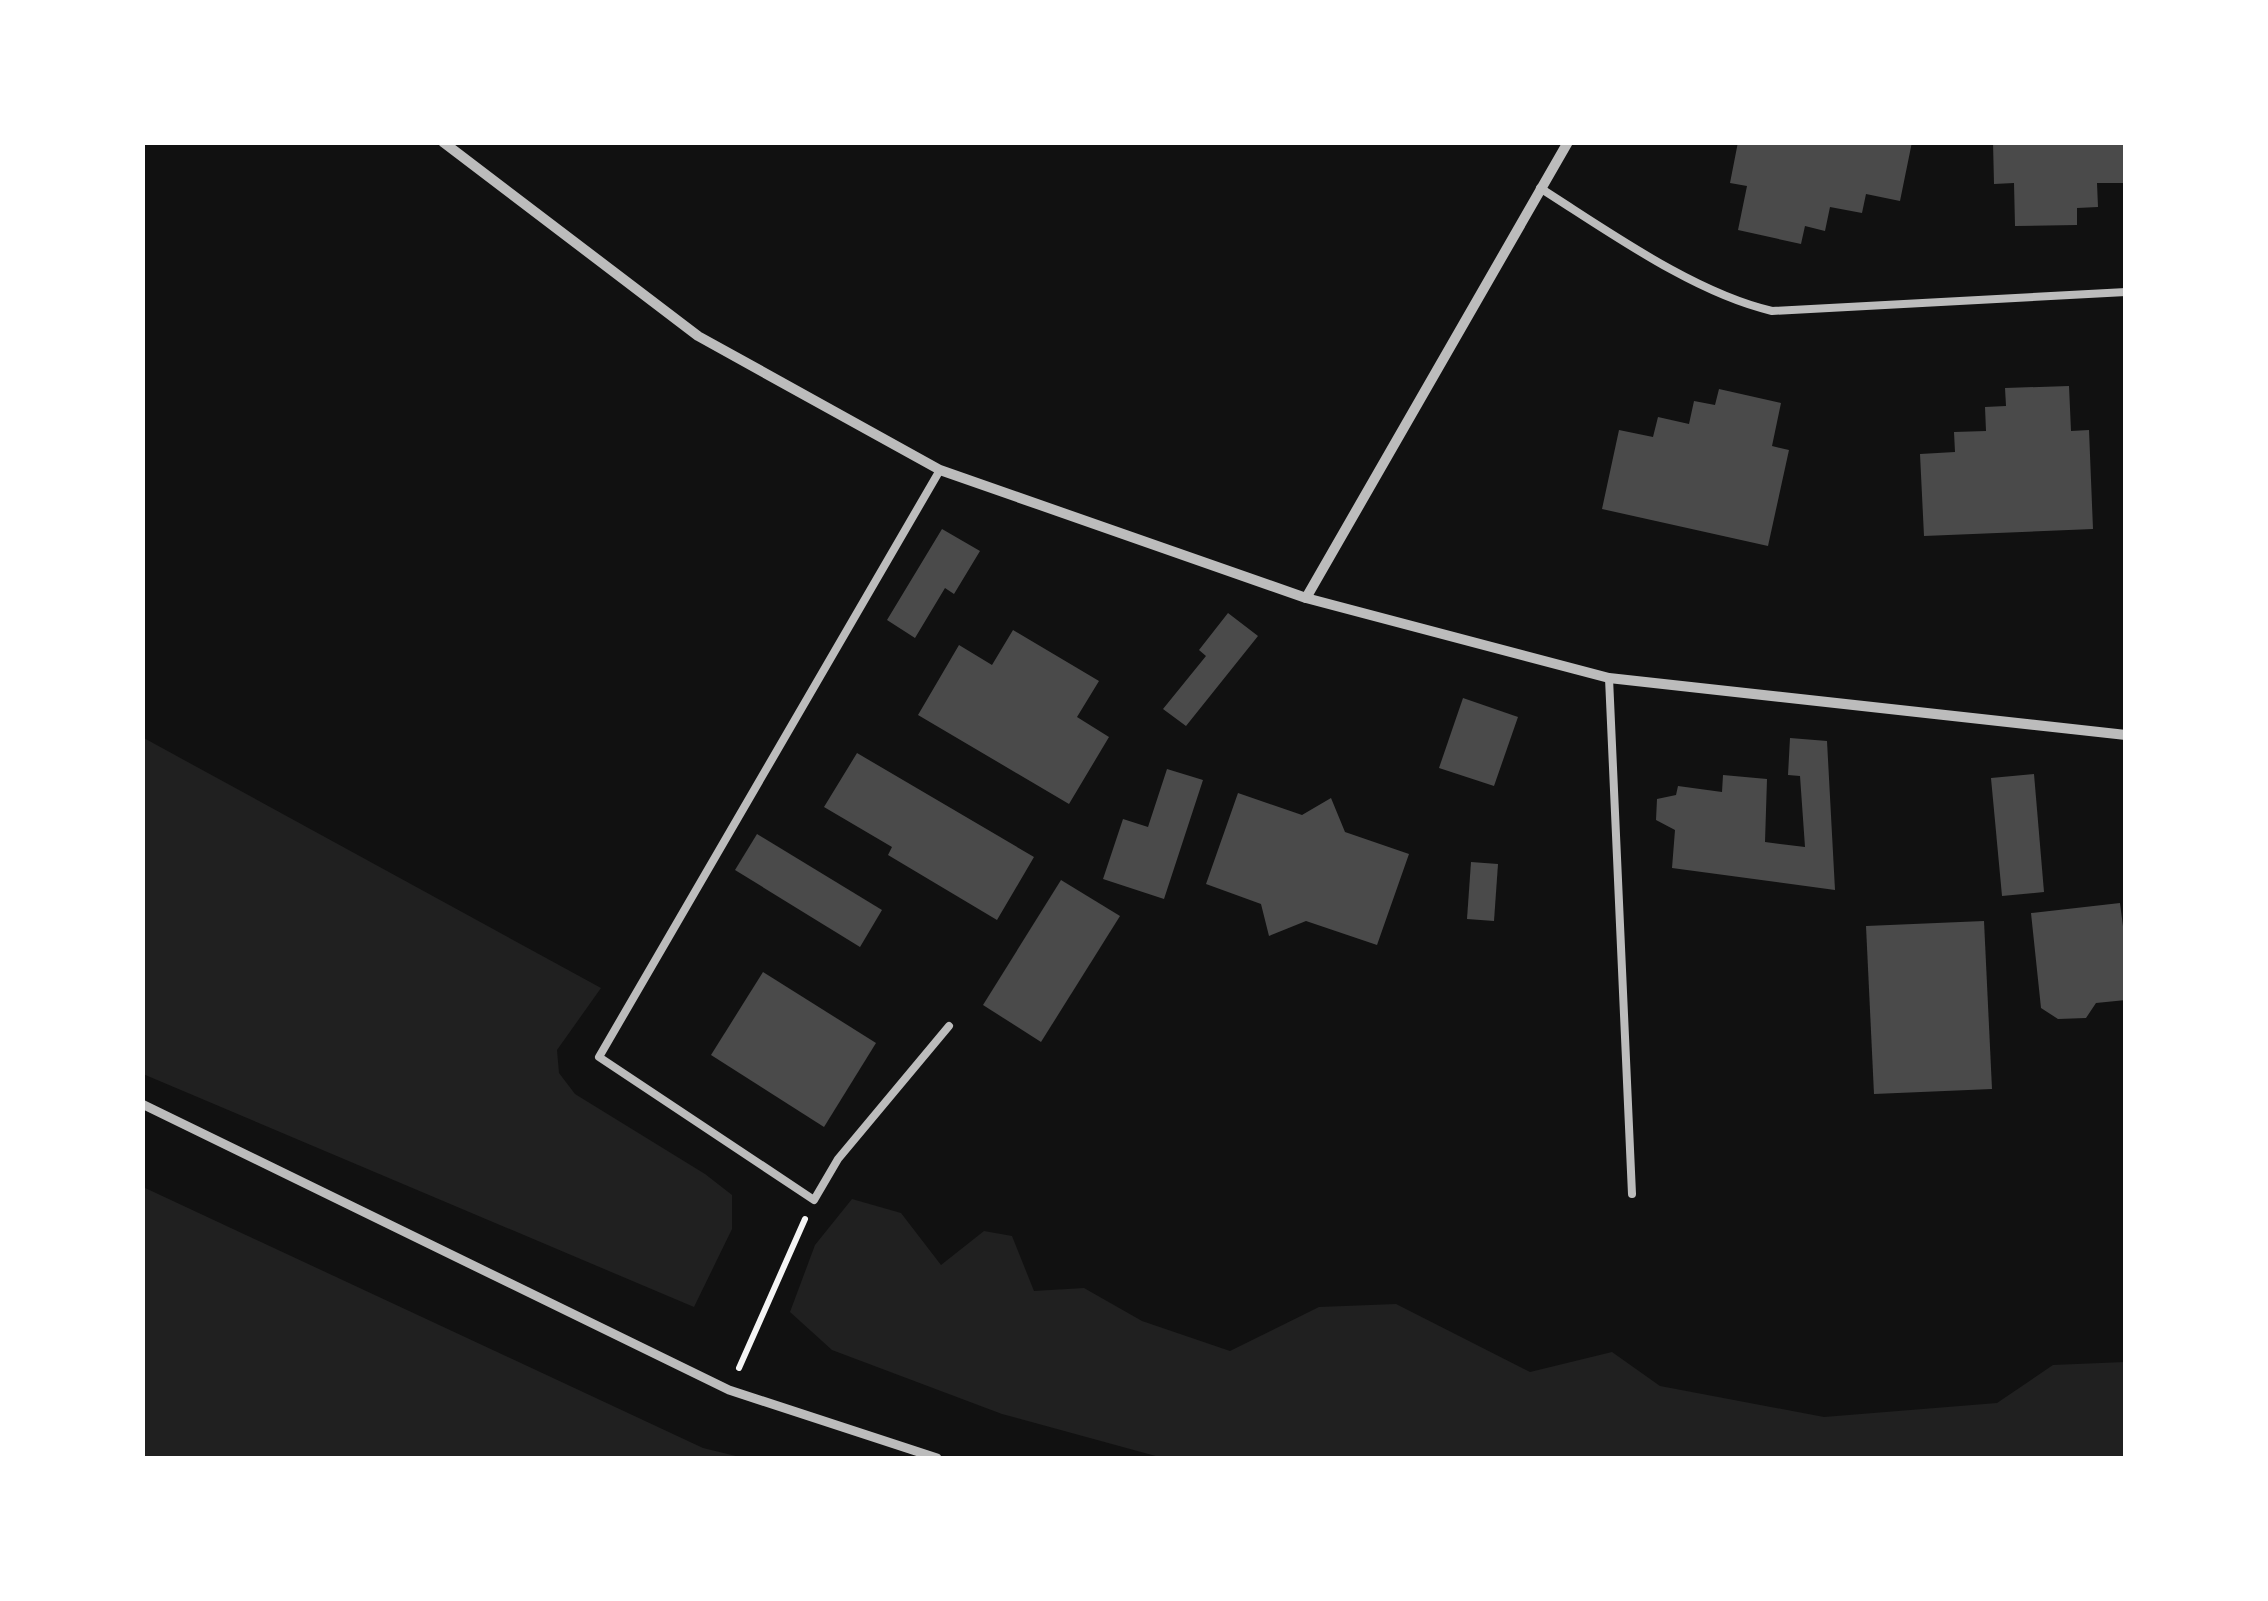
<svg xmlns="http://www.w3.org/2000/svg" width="2268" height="1601" viewBox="0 0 2268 1601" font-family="'Source Serif 4',serif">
<rect width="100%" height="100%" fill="#111"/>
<g fill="#202020">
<path d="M142,737L601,988L557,1050L559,1073L575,1094L705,1174L732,1195V1229L694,1307L143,1074Z"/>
<path d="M143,1187L703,1448L744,1458H143Z"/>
<path d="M852,1199L901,1213L941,1265L984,1231L1012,1236L1034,1291L1084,1288L1142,1321L1230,1351L1319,1307L1396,1304L1530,1372L1612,1352L1660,1386L1824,1417L1997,1403L2053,1365L2125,1362V1458H1163L1002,1414L832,1350L790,1312L815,1245Z"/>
</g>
<g fill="#4a4a4a">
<path d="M1738,142H1912L1900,201L1866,194L1862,213L1830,207L1825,231L1805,226L1801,244L1738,230L1747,186L1730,183Z"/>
<path d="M1993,142H2126V183H2097L2098,207L2077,208V225L2015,226L2014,183L1994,184Z"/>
<path d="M2069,386L2071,431L2089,430L2093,529L1924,536L1920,454L1955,452L1954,432L1986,431L1985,407L2006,406L2005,388Z"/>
<path d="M1719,389L1781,403L1772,446L1789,450L1768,546L1602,509L1619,430L1653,437L1658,417L1689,424L1694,401L1715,405Z"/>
<path d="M942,529L980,551L954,594L945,588L915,638L887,620Z"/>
<path d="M1228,613L1258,636L1186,726L1163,709L1206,656L1199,650Z"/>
<path d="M1013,630L1099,681L1077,717L1109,737L1069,804L918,715L959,645L992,665Z"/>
<path d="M1463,698L1518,717L1494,786L1439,768Z"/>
<path d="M1790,738L1827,741L1835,890L1672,868L1675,830L1656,820L1657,799L1676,795L1678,786L1722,792L1723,775L1767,779L1765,842L1805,847L1800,776L1788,775Z"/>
<path d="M857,753L1034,857L997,920L888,855L892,847L824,807Z"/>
<path d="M1167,769L1203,780L1164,899L1103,879L1123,819L1148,827Z"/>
<path d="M2034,774L2044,892L2002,896L1991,778Z"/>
<path d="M1238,793L1302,815L1331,798L1345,832L1409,854L1377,945L1306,921L1269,936L1261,904L1206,884Z"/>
<path d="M757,834L882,910L860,947L735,870Z"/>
<path d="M1471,862L1498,864L1494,921L1467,919Z"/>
<path d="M1061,880L1120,916L1041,1042L983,1005Z"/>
<path d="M2120,903L2126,950V1000L2096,1003L2086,1018L2058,1019L2041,1008L2031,913Z"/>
<path d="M1984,921L1992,1089L1874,1094L1866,926Z"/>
<path d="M763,972L876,1043L824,1127L711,1055Z"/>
</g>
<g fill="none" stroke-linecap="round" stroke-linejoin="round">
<path stroke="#f5f5f5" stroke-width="6" d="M739,1368L805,1219"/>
<g stroke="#bcbcbc" stroke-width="8">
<path d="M1540,188C1608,231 1694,293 1772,311L2126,292"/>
<path d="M940,470L599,1057L814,1200L838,1159L949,1026"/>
<path d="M1609,678L1632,1194"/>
</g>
<path stroke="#bcbcbc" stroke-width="9" d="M142,1104L729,1390L937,1458"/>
<g stroke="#bcbcbc" stroke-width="10">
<path d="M443,142L698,336L940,470L1306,598L1609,678L2126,735"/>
<path d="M1306,598L1568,142"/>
</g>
</g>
<rect width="2268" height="1601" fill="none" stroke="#ffffff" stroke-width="290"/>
</svg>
